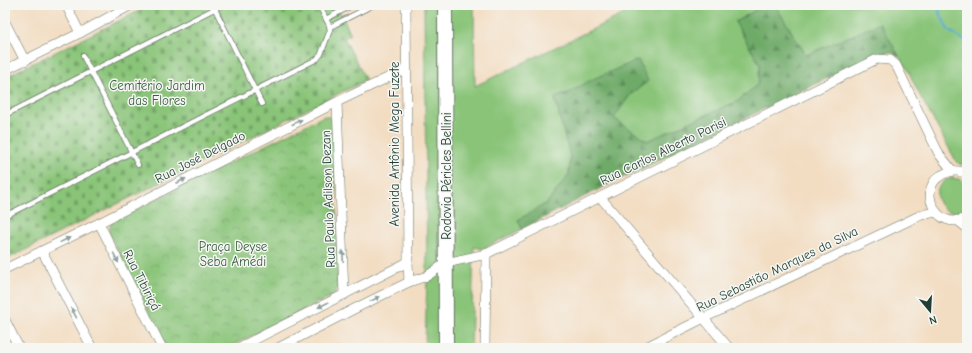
<svg xmlns="http://www.w3.org/2000/svg" width="972" height="353" viewBox="0 0 972 353" font-family="'Comic Neue',sans-serif">
<defs>
<pattern id="forest-firs" width="22" height="20" patternUnits="userSpaceOnUse"><rect width="22" height="20" fill="#6eaa68"/><path d="M5 1l3.5 6h-7zM16 11l3.5 6h-7z" fill="#5a8c56"/></pattern>
<pattern id="cemetery-stones" width="16" height="16" patternUnits="userSpaceOnUse"><rect width="16" height="16" fill="#89c478"/><path d="M2 7V4a2 2 0 0 1 4 0v3zM10 15v-3a2 2 0 0 1 4 0v3z" fill="#6fa063"/></pattern>
<pattern id="park-crowns" width="20" height="18" patternUnits="userSpaceOnUse"><rect width="20" height="18" fill="#89c478"/><path d="M2 6a3 3 0 1 1 6 0M12 15a3 3 0 1 1 6 0" fill="none" stroke="#6fa063"/></pattern>
</defs>
<rect width="100%" height="100%" fill="#f6f6f2"/>
<filter id="ink" filterUnits="userSpaceOnUse"><feTurbulence type="fractalNoise" baseFrequency=".025" numOctaves="2"/><feDisplacementMap in="SourceGraphic" scale="8" xChannelSelector="R" yChannelSelector="G"/><feConvolveMatrix kernelMatrix="1 2 1 2 8 2 1 2 1" color-interpolation-filters="sRGB"/></filter>
<filter id="wash" filterUnits="userSpaceOnUse"><feTurbulence type="fractalNoise" baseFrequency=".012" numOctaves="4" result="noise"/><feDisplacementMap in="SourceGraphic" scale="16" xChannelSelector="R" yChannelSelector="G"/><feGaussianBlur stdDeviation="0.9" result="paint"/><feColorMatrix in="noise" values="0 0 0 0 0 0 0 0 0 0 0 0 0 0 0 0 0 1.4 0 .05"/><feComposite in="paint" operator="in"/></filter>
<g filter="url(#wash)">
<rect width="100%" height="100%" fill="#f3ddc2"/>
<g fill="#89c478" stroke="#548056">
<path d="M424,5H474L475,86L624,14L620,5H764L735,22L760,65L758,84L738,101L647,141L613,118L630,95L648,81L638,60L593,79L570,92L555,98L562,127L570,156L569,175L547,203L518,220L522,229L482,249L474,247L471,348H425L427,276Z"/>
<path d="M775,5H967V165L959,164L956,161L919,94L907,68L892,46L880,24L806,55Z"/>
<path d="M951,178L960,179L967,184V206C946,227 920,188 951,178Z"/>
</g>
<path fill="url(#forest-firs)" stroke="#46744e" d="M764,5H775L806,55L880,23L899,56L891,52L877,54L597,190L522,229L518,220L547,203L569,175L570,156L562,127L555,98L570,92L593,79L638,60L648,81L630,95L614,118L647,141L738,101L758,84L760,64L735,22Z"/>
<path fill="url(#cemetery-stones)" stroke="#548056" d="M151,5H339L338,8L351,34L344,38L366,80L5,260V77Z"/>
<path fill="url(#park-crowns)" stroke="#548056" d="M324,116L329,117L335,125L338,287L334,295L227,348H167L109,233L110,226L113,221Z"/>
<g fill="none" stroke-linecap="round" stroke-linejoin="round">
<path stroke="#4eaacc" stroke-width="2.5" d="M936,5L948,30L967,42"/>
</g>
</g>
<g filter="url(#ink)">
<g fill="none" stroke-linecap="round" stroke-linejoin="round">
<defs>
<g id="service">
<path d="M213,5L262,104"/>
<path d="M326,19L353,5"/>
<path d="M330,27L373,5"/>
<path d="M83,56L138,165"/>
<path d="M5,115L222,5"/>
<path d="M5,216L317,59L321,54L330,30L329,25L319,5"/>
</g>
<g id="minor">
<path d="M66,5L80,33"/>
<path d="M406,5L408,262L409,282"/>
<path d="M5,22L25,61"/>
<path d="M5,70L80,33L131,5"/>
<path d="M337,102L344,295"/>
<path d="M967,174C960,170 953,170 946,173C913,185 937,235 967,217"/>
<path d="M600,197L729,348"/>
<path d="M957,220L967,228"/>
<path d="M99,223L162,348"/>
<path d="M42,251L92,348"/>
<path d="M5,269L99,223L337,102L406,69"/>
<path d="M5,320L19,348"/>
<path d="M238,348L408,262"/>
<path d="M278,348L358,307L409,282L427,276L446,263L486,254L877,59L890,60L896,65L939,154L952,170"/>
<path d="M485,348L486,254"/>
<path d="M644,348L704,318L921,215L936,212"/>
</g>
<path id="primary" d="M445,5L446,348"/>
</defs>
<use href="#service" stroke="#697566" stroke-width="6"/>
<use href="#minor" stroke="#697566" stroke-width="10"/>
<use href="#primary" stroke="#697566" stroke-width="16"/>
<use href="#service" stroke="#fff" stroke-width="4.5"/>
<use href="#minor" stroke="#fff" stroke-width="9"/>
<use href="#primary" stroke="#fff" stroke-width="14"/>
</g>
<defs><path id="oneway-solid" d="M-6-.8H1V-3.2L6.5 0L1 3.2V.8H-6Z"/></defs>
<g fill="#8f9e9a">
<use href="#oneway-solid" transform="translate(297 122) rotate(-27)"/>
<use href="#oneway-solid" transform="translate(181 181) rotate(-27)"/>
<use href="#oneway-solid" transform="translate(65 240) rotate(-26)"/>
<use href="#oneway-solid" transform="translate(343 256) rotate(-92)"/>
<use href="#oneway-solid" transform="translate(116 258) rotate(63)"/>
<use href="#oneway-solid" transform="translate(375 299) rotate(-26)"/>
<use href="#oneway-solid" transform="translate(323 305) rotate(153)"/>
<use href="#oneway-solid" transform="translate(74 313) rotate(-117)"/>
</g>
</g>
<g text-anchor="middle" dominant-baseline="central" stroke-width="3" stroke-linejoin="round" paint-order="stroke">
<g font-size="13" fill="#3a5f45" stroke="#f6f6f2">
<text x="157" y="85">Cemitério Jardim<tspan x="157" dy="15">das Flores</tspan></text>
<text x="233" y="246">Praça Deyse<tspan x="233" dy="15">Seba Amédi</tspan></text>
</g>
<g font-size="13" fill="#1f3d34" stroke="#f6f6f2">
<text transform="translate(394 144) rotate(-90)">Avenida Antônio Mega Fuzete</text>
<text transform="translate(663 151) rotate(-26)">Rua Carlos Alberto Parisi</text>
<text transform="translate(200 157) rotate(-27)">Rua José Delgado</text>
<text transform="translate(446 176) rotate(-90)">Rodovia Péricles Bellini</text>
<text transform="translate(328 199) rotate(-92)">Rua Paulo Adilson Dezan</text>
<text transform="translate(777 269) rotate(-26)">Rua Sebastião Marques da Silva</text>
<text transform="translate(142 280) rotate(63)">Rua Tibiriçá</text>
</g>
</g>
<rect width="972" height="353" fill="none" stroke="#f6f6f2" stroke-width="20"/>
<g transform="translate(930 311) rotate(162)" stroke="#f6f6f2" stroke-width="3" paint-order="stroke">
<path d="M0-3L7 15L0 10L-7 15Z" fill="#1f3d34"/>
<text y="-6" font-size="11" font-weight="bold" text-anchor="middle" fill="#1f3d34">N</text>
</g>
</svg>
